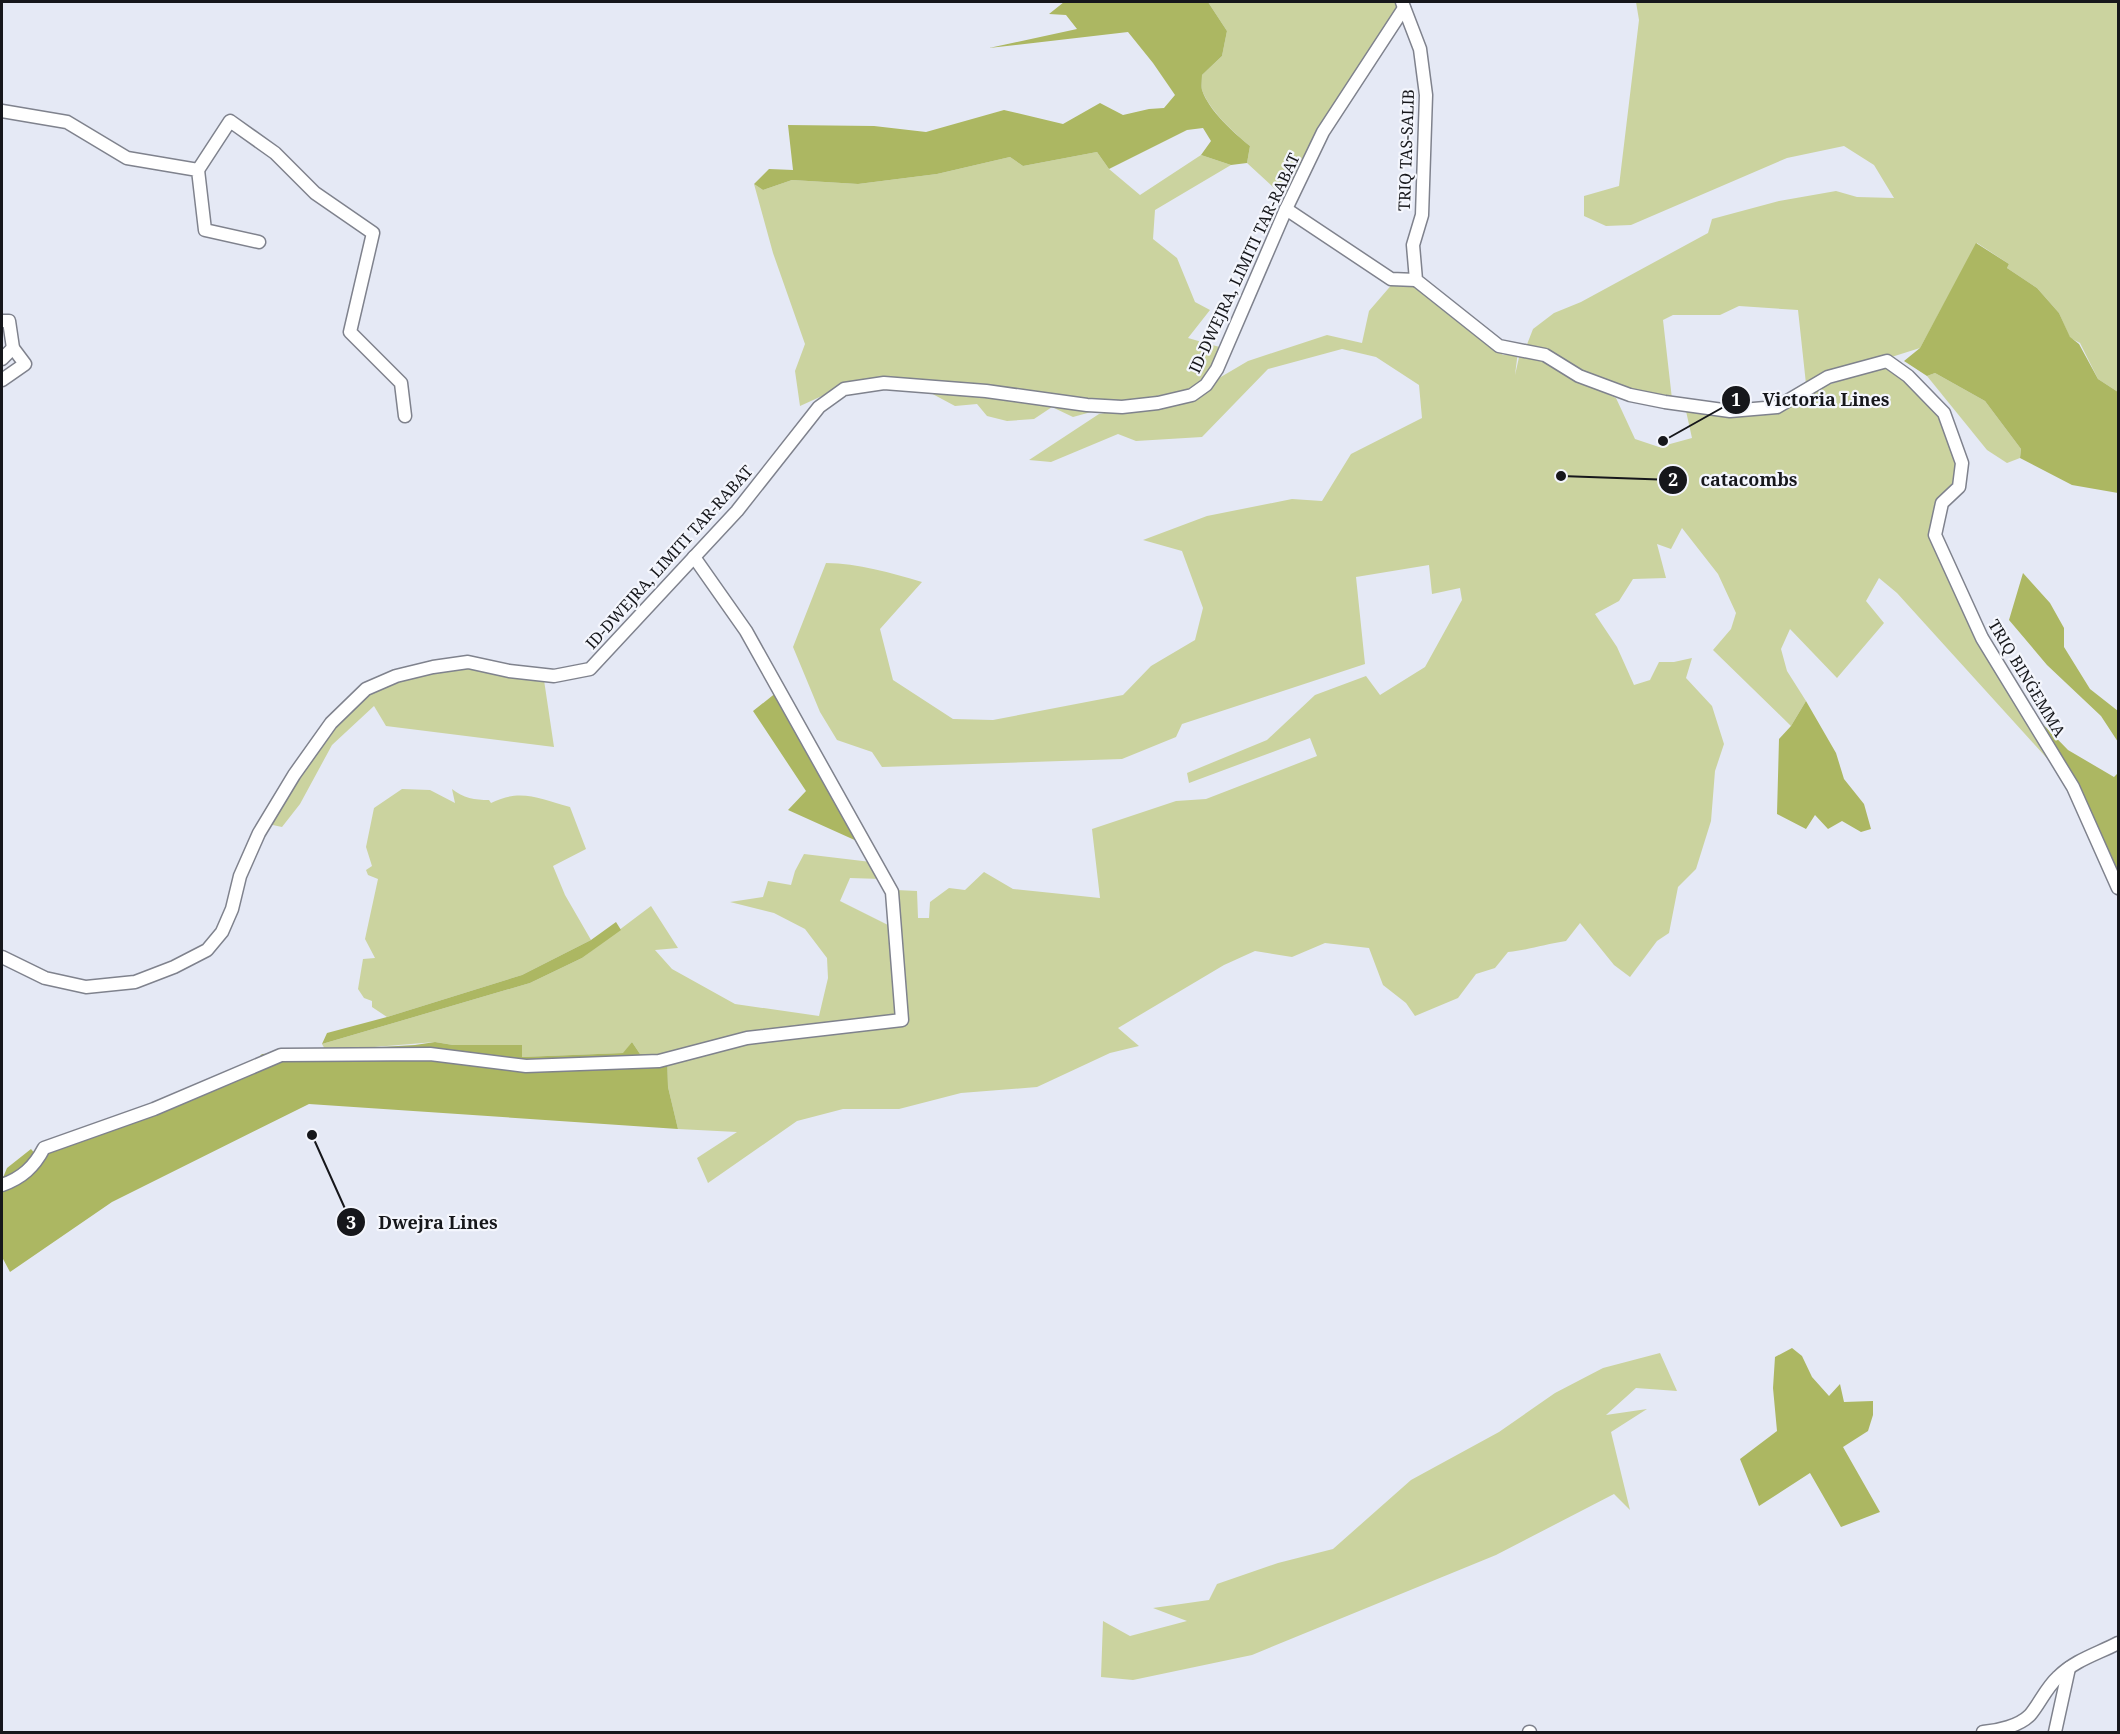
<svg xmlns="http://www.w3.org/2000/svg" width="2120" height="1734" viewBox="0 0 2120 1734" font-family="'Noto Serif',serif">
<rect width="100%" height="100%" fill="#e5e9f5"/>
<g fill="#cbd39f">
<path d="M1208,2H1395L1398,9L1286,199L1247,163L1250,146C1234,133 1209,110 1202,90C1201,86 1202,80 1202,75L1222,56L1227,31Z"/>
<path d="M1636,2H2118V392L2098,379L2080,343L2070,338L2059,313L2037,288L2007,268L2009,264L1977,243L1920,348L1806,384L1798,310L1739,306L1720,315H1673L1663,320L1672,399L1650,396L1616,383L1586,376L1526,347L1533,329L1554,313L1581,302L1708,233L1712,219L1779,201L1836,191L1857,197L1894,198L1874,165L1844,146L1787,158L1631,225L1606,226L1584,216V196L1619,186L1639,20Z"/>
<path d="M1097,152L1109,169L1140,195L1201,155L1231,165L1155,210L1153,239L1177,258L1195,302L1210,310L1188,338L1223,348C1216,360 1207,378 1195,386C1186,392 1129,401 1115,402L987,388L855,381L800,406L795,371L805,344L773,253L754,184L763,190L792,180L858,184L937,174L1010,157L1023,166Z"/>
<path d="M1394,282L1415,285L1478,333L1503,355L1518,351L1515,375L1520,353C1554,364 1584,384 1616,398L1635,439L1659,447L1692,438L1686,411L1763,414L1792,405L1818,388L1887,366L1914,387L1941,417L1958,468L1954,487L1932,532C1953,582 1973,632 2000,679C2017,708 2037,735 2053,765L1897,593L1879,578L1866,601L1884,623L1837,678L1790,629L1781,649L1787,671L1806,701L1791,726L1713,650L1731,629L1736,613L1718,574L1682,528L1671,549L1657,544L1666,578L1633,579L1619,601L1595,614L1617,647L1634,685L1650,680L1659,662H1674L1692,658L1686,678L1712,706L1724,744L1715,771L1711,821L1696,869L1678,887L1669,933L1657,941L1630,977L1614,965L1580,923L1566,941C1545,944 1529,950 1508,952L1495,968L1476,974L1458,998L1415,1016L1406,1003L1383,985L1369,948L1325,943L1292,957L1255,951L1224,965L1118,1028L1139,1046L1110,1053L1037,1087L961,1093L899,1109H843L797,1121L708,1183L697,1158L737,1132L678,1129L668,1087L667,1055L640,1054L632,1042L624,1053L522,1057L521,1045H453L435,1042L326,1051L322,1044L530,983L582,958L651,906L678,948L655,950L672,969L735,1004L819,1016L828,978L827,958L805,929L774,913L730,902L763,897L768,881L791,885L795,871L804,854L871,862L881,879L850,878L840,901L900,931L896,890L917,891L918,918H929L930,902L949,888L965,890L984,872L1013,889L1100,898L1092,829L1176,801L1206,799L1317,756L1310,738L1189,783L1187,773L1267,740L1315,695L1366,676L1380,695L1425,667L1462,600L1460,588L1432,594L1429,565L1356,577L1365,664L1182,724L1176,737L1122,759L882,767L872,752L837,740L820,712L793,647L826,563C858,563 891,573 922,582L880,629L893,680L953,719L993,720L1123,695L1151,666L1195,640L1203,608L1182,551L1143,540L1207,516L1292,499L1322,501L1351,454L1422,418L1419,385L1376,357L1342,349L1268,369L1202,437L1136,441L1118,434L1051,462L1029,460L1099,414L1196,397L1214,381L1248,361L1327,335L1362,343L1369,311Z"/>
<path d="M1935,373L1985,401L2021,449L2020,458L2007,463L1987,450L1927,376Z"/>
<path d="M927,391L1109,407L1073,417L1052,407L1034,419L1007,421L987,416L977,404L955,406Z"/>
<path d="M468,666L528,679L544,680L554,747L386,726L374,706L332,745L300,804L282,827L268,824L331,729L374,689L416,675Z"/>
<path d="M402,789L430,790L455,803L452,789C463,798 475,800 489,800L491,803C521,788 539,799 570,807L586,849L553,866L565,895L591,940L522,975L387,1017L372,1007V1001L364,998L358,989L363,959L375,958L365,939L378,879L368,875L366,870L372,866L366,847L374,808Z"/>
<path d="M1660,1353L1677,1391L1636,1388L1606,1415L1647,1409L1611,1432L1630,1510L1614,1494L1496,1555L1252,1655L1133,1680L1101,1677L1103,1621L1130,1636L1187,1621L1153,1608L1209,1600L1217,1584L1278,1563L1333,1549L1411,1480L1499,1432L1555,1393L1603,1368Z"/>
</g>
<g fill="#acb762">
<path d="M1064,2H1208L1227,31L1222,56L1202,75C1202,80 1201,86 1202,90C1209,111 1234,133 1250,146L1247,163L1231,165L1201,155L1211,141L1203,128L1187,130L1109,169L1097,152L1023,166L1010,157L937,174L858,184L792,180L763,190L754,184L769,169L793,170L788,125L874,126L926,132L1004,110L1063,124L1100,103L1123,115L1149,109L1164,108L1175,95L1153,63L1128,32L989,48L1077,29L1066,15L1049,14Z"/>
<path d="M1976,243L2009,264L2007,268L2037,288L2059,313L2070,337L2079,344L2098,379L2118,392V493L2072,485L2020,458L2021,449L1985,401L1935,373L1927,376L1904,361L1920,348Z"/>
<path d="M2023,573L2050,603L2064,628V647L2090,689L2118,711V742L2101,716L2047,665L2009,620Z"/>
<path d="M777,692L859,842L788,810L806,791L753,711Z"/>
<path d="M1806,701L1836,753L1844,779L1864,804L1871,829L1861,832L1842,821L1828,829L1815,815L1806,829L1777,814L1779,739L1791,726Z"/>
<path d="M2029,710L2068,750L2114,777L2118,773V873L2109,851Z"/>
<path d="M616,922L621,930L582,958L530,983L322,1044L327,1033L387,1017L522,975L591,940Z"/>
<path d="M435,1042L453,1045H522V1057L623,1053L632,1042L640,1054L667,1055L668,1087L678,1129L309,1104L112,1202L10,1272L2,1257V1180L7,1168L31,1149L36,1155L254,1062L262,1054L415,1045Z"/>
<path d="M1792,1348L1802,1356L1812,1377L1829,1396L1840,1384L1844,1402L1873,1401V1415L1868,1431L1843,1447L1880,1512L1841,1527L1810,1473L1759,1506L1740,1459L1777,1431L1773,1388L1775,1357Z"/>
</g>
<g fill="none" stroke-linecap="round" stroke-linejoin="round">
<defs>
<g id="minor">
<path d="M1402,2L1420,49L1426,95L1422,215L1413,245L1416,280L1499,346L1545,355L1579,376L1630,395L1665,402L1730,411L1777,407L1828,377L1887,361L1908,376L1944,413L1962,463L1959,487L1942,503L1935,535L1982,638L2073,787L2118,888"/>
<path d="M2,111L67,122L127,158L198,170L205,230L259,242"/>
<path d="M198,170L230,121L275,153L315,193L373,233L350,332L401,383L405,416"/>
<path d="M1286,209L1391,279L1416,280"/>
<path d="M2,321H9L13,348L25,364L2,380"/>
<path d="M2,359L13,348"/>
<path d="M2,957L45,978L86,987L135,982L174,967L207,950L222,932L232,909L240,876L259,833L294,775L331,723L366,689L396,676L433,667L468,662L509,671L554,676L590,669L737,511L819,407L844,389L884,383L986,391L1087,405L1122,407L1158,403L1192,395L1206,385L1217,369L1286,209L1323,132L1404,8"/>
<path d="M2,1185C22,1178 34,1167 44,1148L154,1109L281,1055L430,1054L526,1066L659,1061L747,1038L902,1020L892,892L746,631L694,557"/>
<path d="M1529,1732H1530"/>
<path d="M1983,1732C1998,1731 2019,1726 2030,1715C2040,1703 2046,1688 2058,1677C2075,1660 2097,1654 2118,1643"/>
<path d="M2055,1732L2069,1668"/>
</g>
</defs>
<use href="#minor" stroke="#7f828d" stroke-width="15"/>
<use href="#minor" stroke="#fff" stroke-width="12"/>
</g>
<g text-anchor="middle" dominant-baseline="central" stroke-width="4.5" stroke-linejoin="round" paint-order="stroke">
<g font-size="16" fill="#16171b" stroke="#f4f6fd">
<text transform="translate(1406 150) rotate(-88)">TRIQ TAS-SALIB</text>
<text transform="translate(1244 263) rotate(-65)">ID-DWEJRA, LIMITI TAR-RABAT</text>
<text transform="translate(669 557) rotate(-48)">ID-DWEJRA, LIMITI TAR-RABAT</text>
<text transform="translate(2027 678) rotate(59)">TRIQ BINĠEMMA</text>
</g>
</g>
<path fill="none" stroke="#16171b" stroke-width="2" d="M1663 441L1736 400M1561 476L1673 480M312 1135L351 1222"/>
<g fill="#16171b" stroke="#f4f6fd" stroke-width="2">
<circle cx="1663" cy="441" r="6"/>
<circle cx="1561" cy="476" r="6"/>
<circle cx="312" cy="1135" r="6"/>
<circle cx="1736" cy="400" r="15"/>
<circle cx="1673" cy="480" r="15"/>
<circle cx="351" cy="1222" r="15"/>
</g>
<g font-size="18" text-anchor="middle" font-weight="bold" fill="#fff">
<text x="1736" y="406">1</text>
<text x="1673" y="486">2</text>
<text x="351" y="1229">3</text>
</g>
<g font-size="18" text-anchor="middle" font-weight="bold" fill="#16171b" stroke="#f4f6fd" stroke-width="4.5" stroke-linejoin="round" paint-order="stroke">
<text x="1826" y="406">Victoria Lines</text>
<text x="1749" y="486">catacombs</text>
<text x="438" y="1229">Dwejra Lines</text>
</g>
<rect width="2120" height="1734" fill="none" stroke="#16171b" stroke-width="6"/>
</svg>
